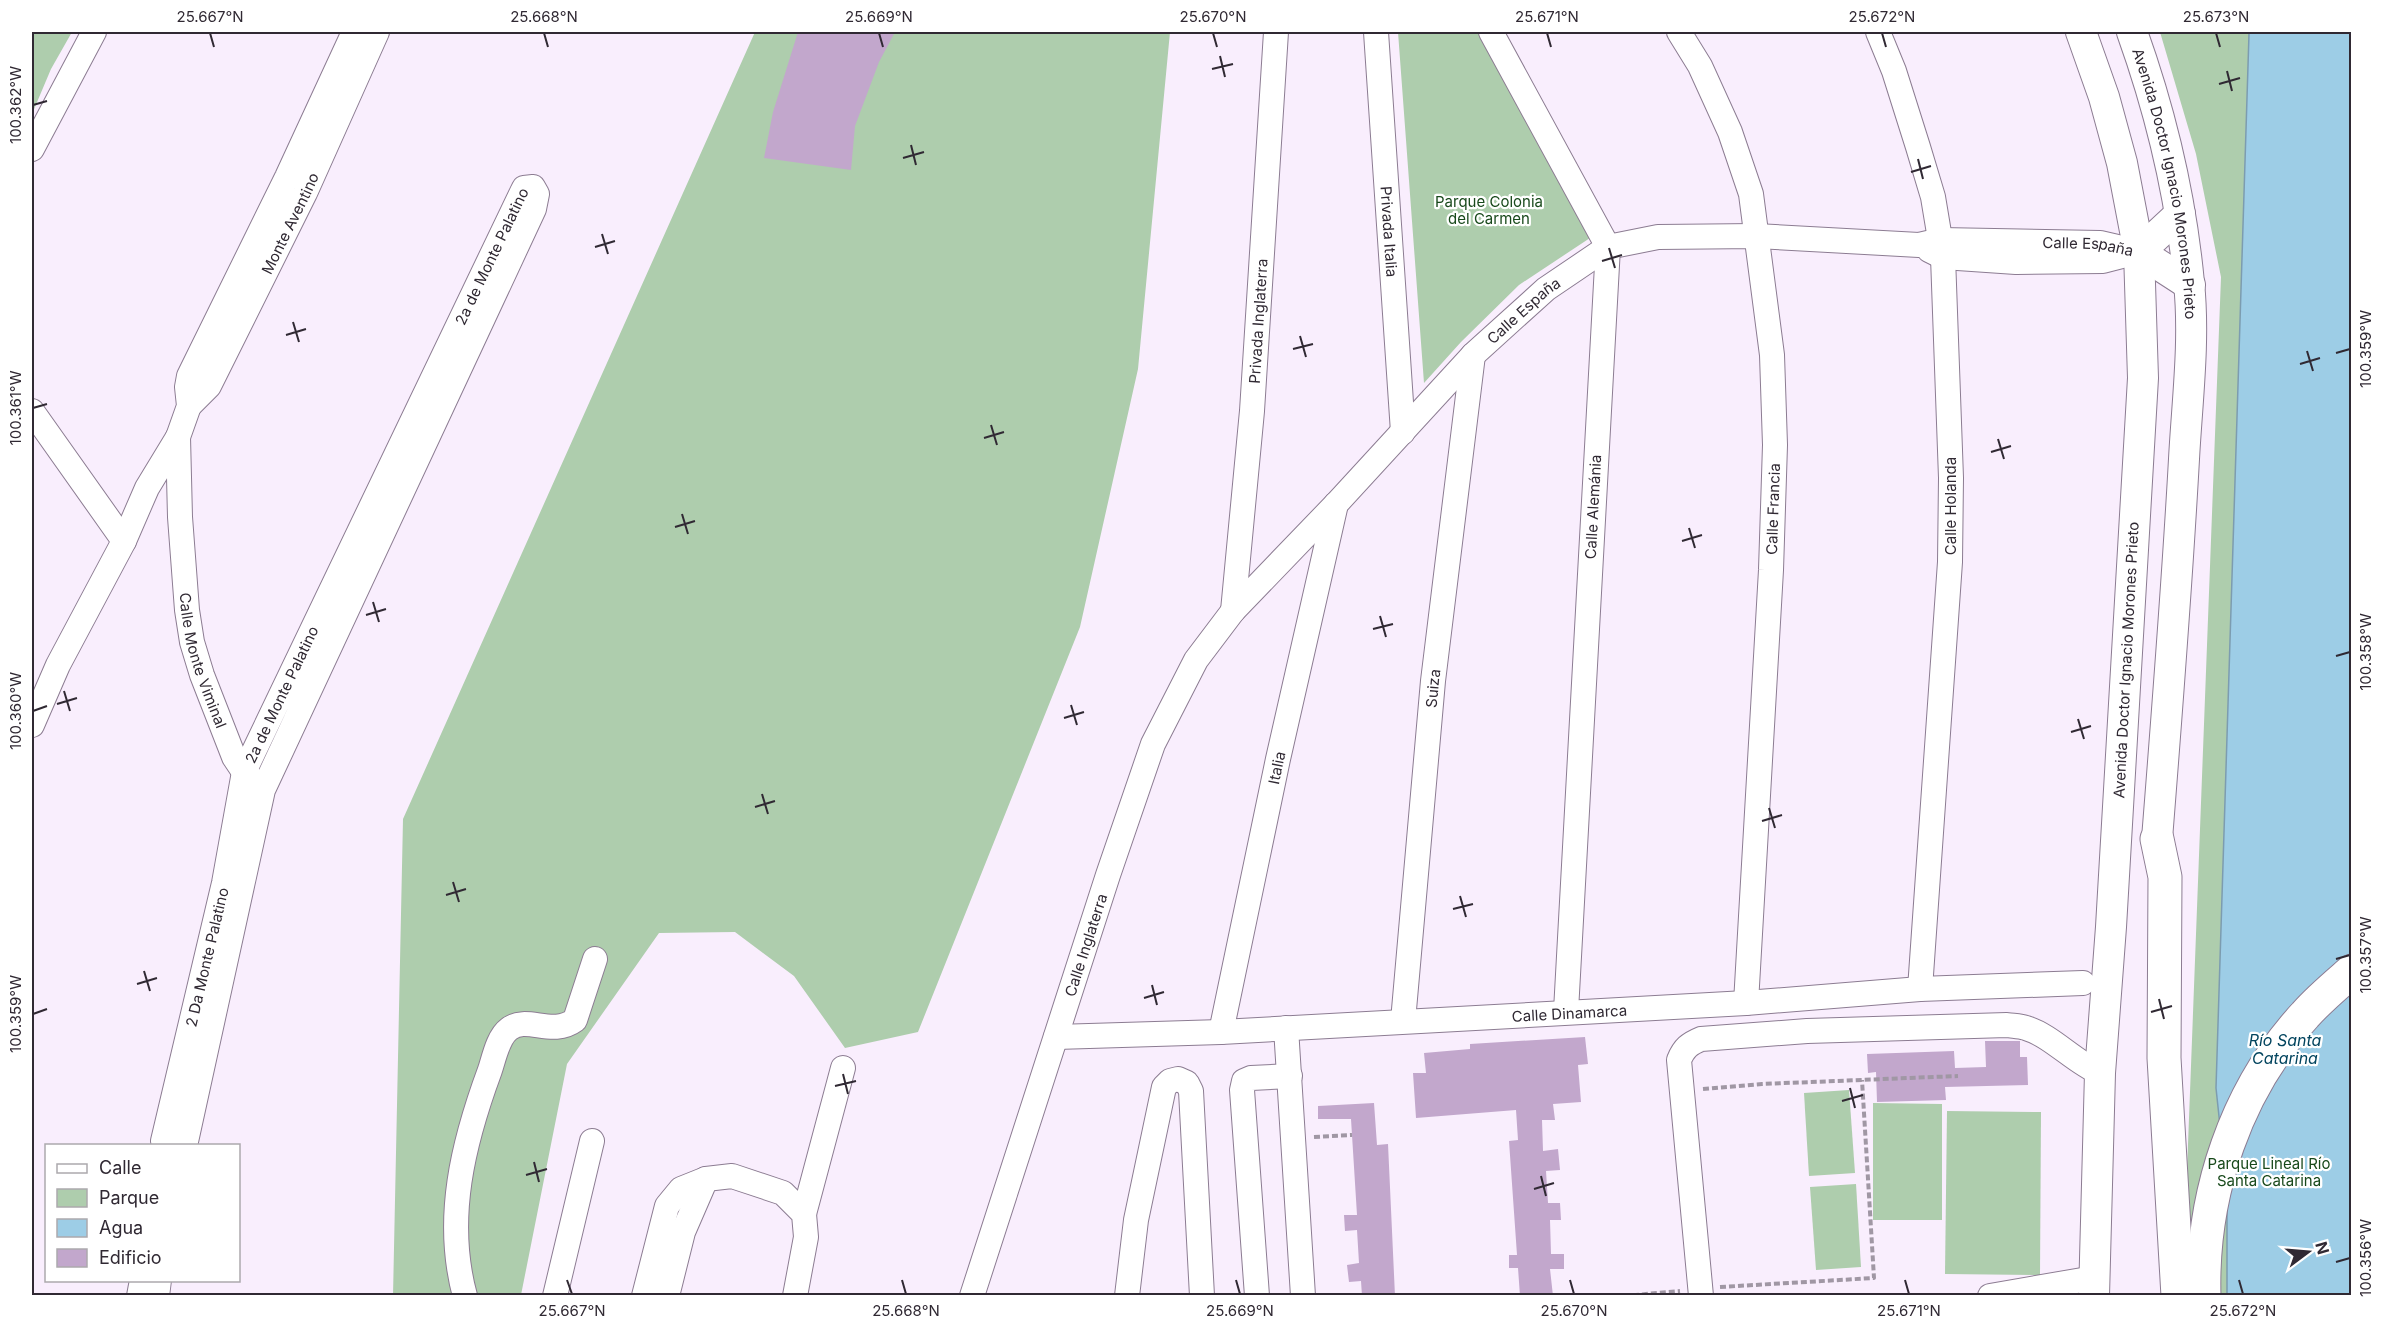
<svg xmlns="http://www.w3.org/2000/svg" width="2383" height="1327" viewBox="0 0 2383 1327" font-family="Inter,sans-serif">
<rect width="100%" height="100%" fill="#f9eefd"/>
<g fill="#aecdad">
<path d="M32,32H72L51,69L32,114Z"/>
<path d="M755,32H1170L1138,369L1080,627L918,1032L845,1048L794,976L735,932L659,933L567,1064L521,1295L393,1296L403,819Z"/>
<path d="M1398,32H1482L1593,236L1519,285L1461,342L1424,383Z"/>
<path d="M2160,32H2351V1295L2191,1296L2187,1171L2221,277L2196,154Z"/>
<path d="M1849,1090L1855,1173L1809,1176L1804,1093Z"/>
<path d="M1873,1103L1942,1104V1220H1873Z"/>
<path d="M1947,1111L2041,1112L2040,1275L1945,1274Z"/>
<path d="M1856,1184L1861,1267L1816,1270L1810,1187Z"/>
</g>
<path fill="#9dcde6" stroke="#7c9cb0" stroke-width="1.5" d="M2247,32H2351V1295L2227,1296V1192L2216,1088L2249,34Z"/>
<g fill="#c2a7cc">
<path d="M798,32H895L879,62L855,126L851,170L764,158L773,112Z"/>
<path d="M1585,1037L1588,1064L1578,1065L1581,1102L1553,1104L1555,1120H1542L1543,1151L1558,1149L1560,1170L1546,1171L1548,1203H1560L1561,1220H1550L1551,1254H1564V1269H1550L1553,1296H1520L1518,1268H1509V1255H1517L1509,1141L1518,1140L1516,1110L1416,1118L1413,1073H1426L1424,1053L1470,1049V1044Z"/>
<path d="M1985,1041H2020V1057H2027L2028,1085L1945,1087L1946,1100L1877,1102L1876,1072L1868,1073L1867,1054L1954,1051L1955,1068L1986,1067Z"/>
<path d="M1374,1103L1377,1145L1388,1144L1395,1296H1362L1361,1281L1349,1282L1347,1265L1359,1263L1357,1230L1345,1231L1344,1215H1357L1351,1119H1318V1106Z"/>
</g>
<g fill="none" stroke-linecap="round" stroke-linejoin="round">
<defs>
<g id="minor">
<path id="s1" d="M1376,32L1403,432"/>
<path d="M1491,32L1608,247L1566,1011"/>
<path d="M1679,32L1700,66L1730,132L1751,194L1772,355L1775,445L1771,570L1746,1003"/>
<path d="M1878,32L1894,71L1918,147L1933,197L1943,257L1951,478L1950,562L1920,989"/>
<path d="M32,149L94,32"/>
<path d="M1929,250L1943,257L2016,262L2103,261L2134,253"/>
<path id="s2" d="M189,406L209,386L305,193L377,32"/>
<path d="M32,411L124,541"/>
<path id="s3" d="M178,437L180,517L187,610L192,642L202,675L234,757L244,772L253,780"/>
<path id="s4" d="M1233,611L1252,411L1276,32"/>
<path d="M32,725L58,665L124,541L147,488L178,437L189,406L187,387L189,376L287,177L354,32"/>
<path id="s5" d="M1403,1021L1433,681L1473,355"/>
<path d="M1286,1028L1303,1296"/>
<path id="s6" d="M1221,1032L1278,759L1336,504"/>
<path id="s7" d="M1056,1037L1221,1032L1746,1003L1920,989L2083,983"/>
<path id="s8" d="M163,1141L224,883L244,772L522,192L524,188L533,187L537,194L534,209L263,790L185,1146"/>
<path d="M804,1214L843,1068"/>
<path d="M139,1296L142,1280"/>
<path d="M157,1296L159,1280"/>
<path d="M465,1296C444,1219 463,1143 490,1070C494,1058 498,1037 509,1029C527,1015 552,1037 575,1020L595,959"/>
<path d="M555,1296L592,1141"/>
<path d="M644,1296L667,1206L681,1189L706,1179"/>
<path d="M667,1296L683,1232L706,1179L732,1176L783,1193L804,1214L806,1237L795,1296"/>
<path id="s9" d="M972,1296L1108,875L1153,744L1196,660L1233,611L1337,503L1473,355L1546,289L1608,247L1658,237L1756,236L1919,245L1941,240L2100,243L2139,252"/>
<path d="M1127,1296L1136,1220L1164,1087L1170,1081L1178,1079L1187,1083L1191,1091L1202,1296"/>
<path d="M1257,1296L1242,1090L1244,1081L1251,1078L1290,1076"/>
<path d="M1701,1296L1679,1060C1684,1048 1689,1044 1701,1039L1807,1031L2007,1025C2013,1026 2020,1026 2026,1028C2052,1036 2074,1062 2100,1073"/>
<path d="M1990,1296L2094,1278"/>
</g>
<g id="major">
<path d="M2081,32L2104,97L2122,163L2139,252L2143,378L2111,927L2100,1073L2094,1296"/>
<path id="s10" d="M2132,32C2161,113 2181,197 2189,283C2195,341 2187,402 2184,459C2177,586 2167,713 2157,839"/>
<path d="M2180,214L2139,252L2190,285"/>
</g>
<g id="highway">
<path d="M2157,839L2165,877L2164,1058L2178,1296"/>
<path d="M2204,1296C2201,1194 2236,1090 2305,1015C2319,999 2336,985 2352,971"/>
</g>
</defs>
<use href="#minor" stroke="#8c7c92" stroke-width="26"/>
<use href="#major" stroke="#8c7c92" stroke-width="32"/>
<use href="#highway" stroke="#8c7c92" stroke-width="35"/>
<g stroke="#a097a4" stroke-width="4" stroke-dasharray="6 3" stroke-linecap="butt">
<path d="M1703,1089L1762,1084L1958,1076"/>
<path d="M1314,1137L1352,1135"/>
<path d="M1720,1287L1874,1278L1862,1080"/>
<path d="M1624,1296L1680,1291"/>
</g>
<use href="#minor" stroke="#fff" stroke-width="24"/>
<use href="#major" stroke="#fff" stroke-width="30"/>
<use href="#highway" stroke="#fff" stroke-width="33"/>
</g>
<path fill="none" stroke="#302933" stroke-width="2" d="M210,33L214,47M544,33L548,47M879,33L883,47M1213,33L1217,47M1547,33L1551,47M1882,33L1886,47M2216,33L2220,47M1220,56L1225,77M1212,69L1233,64M2227,71L2232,91M2219,84L2240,78M33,105L47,101M911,145L916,165M903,158L924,152M1918,159L1923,179M1911,172L1931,166M602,234L608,254M595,247L615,241M1609,248L1615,268M1602,261L1622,255M293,322L299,342M286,335L306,329M1300,336L1306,357M1293,349L1313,344M2307,351L2313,371M2336,353L2350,349M2300,364L2320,358M33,408L47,404M991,425L997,445M984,438L1004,432M1998,439L2004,459M1991,452L2011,446M682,514L688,534M675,527L695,521M1689,528L1695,548M1682,541L1702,535M373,602L379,622M366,615L386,609M1380,616L1386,637M1373,629L1393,624M2336,656L2350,652M64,691L70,711M57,704L77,698M1071,705L1077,725M33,711L47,706M1064,718L1084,712M2078,719L2084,739M2071,732L2091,726M762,794L768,814M755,807L775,801M1769,808L1775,828M1762,821L1782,815M453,882L459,902M446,895L466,889M1460,896L1466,917M1453,909L1473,904M2336,959L2350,955M144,971L150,991M137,984L157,978M1152,985L1157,1005M1144,998L1164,992M2159,999L2164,1019M2151,1012L2172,1006M33,1014L47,1009M843,1074L848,1094M835,1086L856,1081M1850,1088L1855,1108M1842,1101L1863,1095M534,1162L539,1182M526,1175L547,1169M1541,1176L1546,1196M1534,1189L1554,1183M2336,1262L2350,1258M567,1280L572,1294M902,1280L906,1294M1236,1280L1240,1294M1570,1280L1574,1294M1905,1280L1909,1294M2239,1280L2243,1294"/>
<g text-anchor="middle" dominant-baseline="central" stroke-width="4.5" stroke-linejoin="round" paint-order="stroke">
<g font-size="15" fill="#302933" stroke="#fff">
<text stroke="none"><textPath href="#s10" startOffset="156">Avenida Doctor Ignacio Morones Prieto</textPath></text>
<text stroke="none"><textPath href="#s2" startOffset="210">Monte Aventino</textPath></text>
<text stroke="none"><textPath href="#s1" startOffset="200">Privada Italia</textPath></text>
<text stroke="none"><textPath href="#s9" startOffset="1743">Calle España</textPath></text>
<text stroke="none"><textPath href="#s8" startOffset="950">2a de Monte Palatino</textPath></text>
<text stroke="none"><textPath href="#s9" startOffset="1155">Calle España</textPath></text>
<text stroke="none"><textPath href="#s4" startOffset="291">Privada Inglaterra</textPath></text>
<text transform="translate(1950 506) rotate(-90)">Calle Holanda</text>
<text transform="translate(1593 507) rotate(-87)">Calle Alemánia</text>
<text transform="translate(1773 509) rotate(-88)">Calle Francia</text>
<text stroke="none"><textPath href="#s3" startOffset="226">Calle Monte Viminal</textPath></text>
<text transform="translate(2126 660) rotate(-87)">Avenida Doctor Ignacio Morones Prieto</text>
<text stroke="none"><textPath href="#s5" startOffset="334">Suiza</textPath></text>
<text stroke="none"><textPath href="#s8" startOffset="464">2a de Monte Palatino</textPath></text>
<text stroke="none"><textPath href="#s6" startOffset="270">Italia</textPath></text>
<text stroke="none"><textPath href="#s9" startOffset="369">Calle Inglaterra</textPath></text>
<text stroke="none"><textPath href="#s8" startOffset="189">2 Da Monte Palatino</textPath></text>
<text stroke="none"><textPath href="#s7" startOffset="514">Calle Dinamarca</textPath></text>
</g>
<g font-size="15" fill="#18491b" stroke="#fff">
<text x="1489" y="201">Parque Colonia<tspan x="1489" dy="17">del Carmen</tspan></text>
<text x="2269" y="1163">Parque Lineal Río<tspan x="2269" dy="17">Santa Catarina</tspan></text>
</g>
<g font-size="16" font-style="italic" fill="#02445e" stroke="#fff">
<text x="2285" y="1040">Río Santa<tspan x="2285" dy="18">Catarina</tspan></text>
</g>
</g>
<rect width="2383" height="1327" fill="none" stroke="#ffffff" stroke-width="66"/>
<rect x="45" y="1144" width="195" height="138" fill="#ffffff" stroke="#aca9ad" stroke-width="1.5"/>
<rect x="57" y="1164" width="30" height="9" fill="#ffffff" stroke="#aca9ad" stroke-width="1.5"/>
<text x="99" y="1174" font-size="18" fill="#302933">Calle</text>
<rect x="57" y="1189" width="30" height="18" fill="#aecdad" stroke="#aca9ad" stroke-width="1.5"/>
<text x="99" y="1204" font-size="18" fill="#302933">Parque</text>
<rect x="57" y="1219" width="30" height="18" fill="#9dcde6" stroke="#aca9ad" stroke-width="1.5"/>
<text x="99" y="1234" font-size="18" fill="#302933">Agua</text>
<rect x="57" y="1249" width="30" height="18" fill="#c2a7cc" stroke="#aca9ad" stroke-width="1.5"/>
<text x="99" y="1264" font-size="18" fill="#302933">Edificio</text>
<g transform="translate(2308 1252) rotate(74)" stroke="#ffffff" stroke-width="4.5" paint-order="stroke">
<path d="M0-4.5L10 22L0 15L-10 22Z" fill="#302933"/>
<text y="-9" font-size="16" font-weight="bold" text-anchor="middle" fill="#302933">N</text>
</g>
<rect x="33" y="33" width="2317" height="1261" fill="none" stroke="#302933" stroke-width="2"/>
<g font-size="15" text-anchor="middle" fill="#302933">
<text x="210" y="22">25.667°N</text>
<text x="544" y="22">25.668°N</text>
<text x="879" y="22">25.669°N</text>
<text x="1213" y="22">25.670°N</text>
<text x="1547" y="22">25.671°N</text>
<text x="1882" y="22">25.672°N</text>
<text x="2216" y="22">25.673°N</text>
<text transform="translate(16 105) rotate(-90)" y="5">100.362°W</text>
<text transform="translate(2366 349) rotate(-90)" y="5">100.359°W</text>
<text transform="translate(16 408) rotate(-90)" y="5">100.361°W</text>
<text transform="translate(2366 652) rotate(-90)" y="5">100.358°W</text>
<text transform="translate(16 711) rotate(-90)" y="5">100.360°W</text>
<text transform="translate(2366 955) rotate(-90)" y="5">100.357°W</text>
<text transform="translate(16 1014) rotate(-90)" y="5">100.359°W</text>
<text transform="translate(2366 1258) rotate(-90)" y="5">100.356°W</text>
<text x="572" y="1316">25.667°N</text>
<text x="906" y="1316">25.668°N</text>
<text x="1240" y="1316">25.669°N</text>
<text x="1574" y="1316">25.670°N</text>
<text x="1909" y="1316">25.671°N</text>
<text x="2243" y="1316">25.672°N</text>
</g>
</svg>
